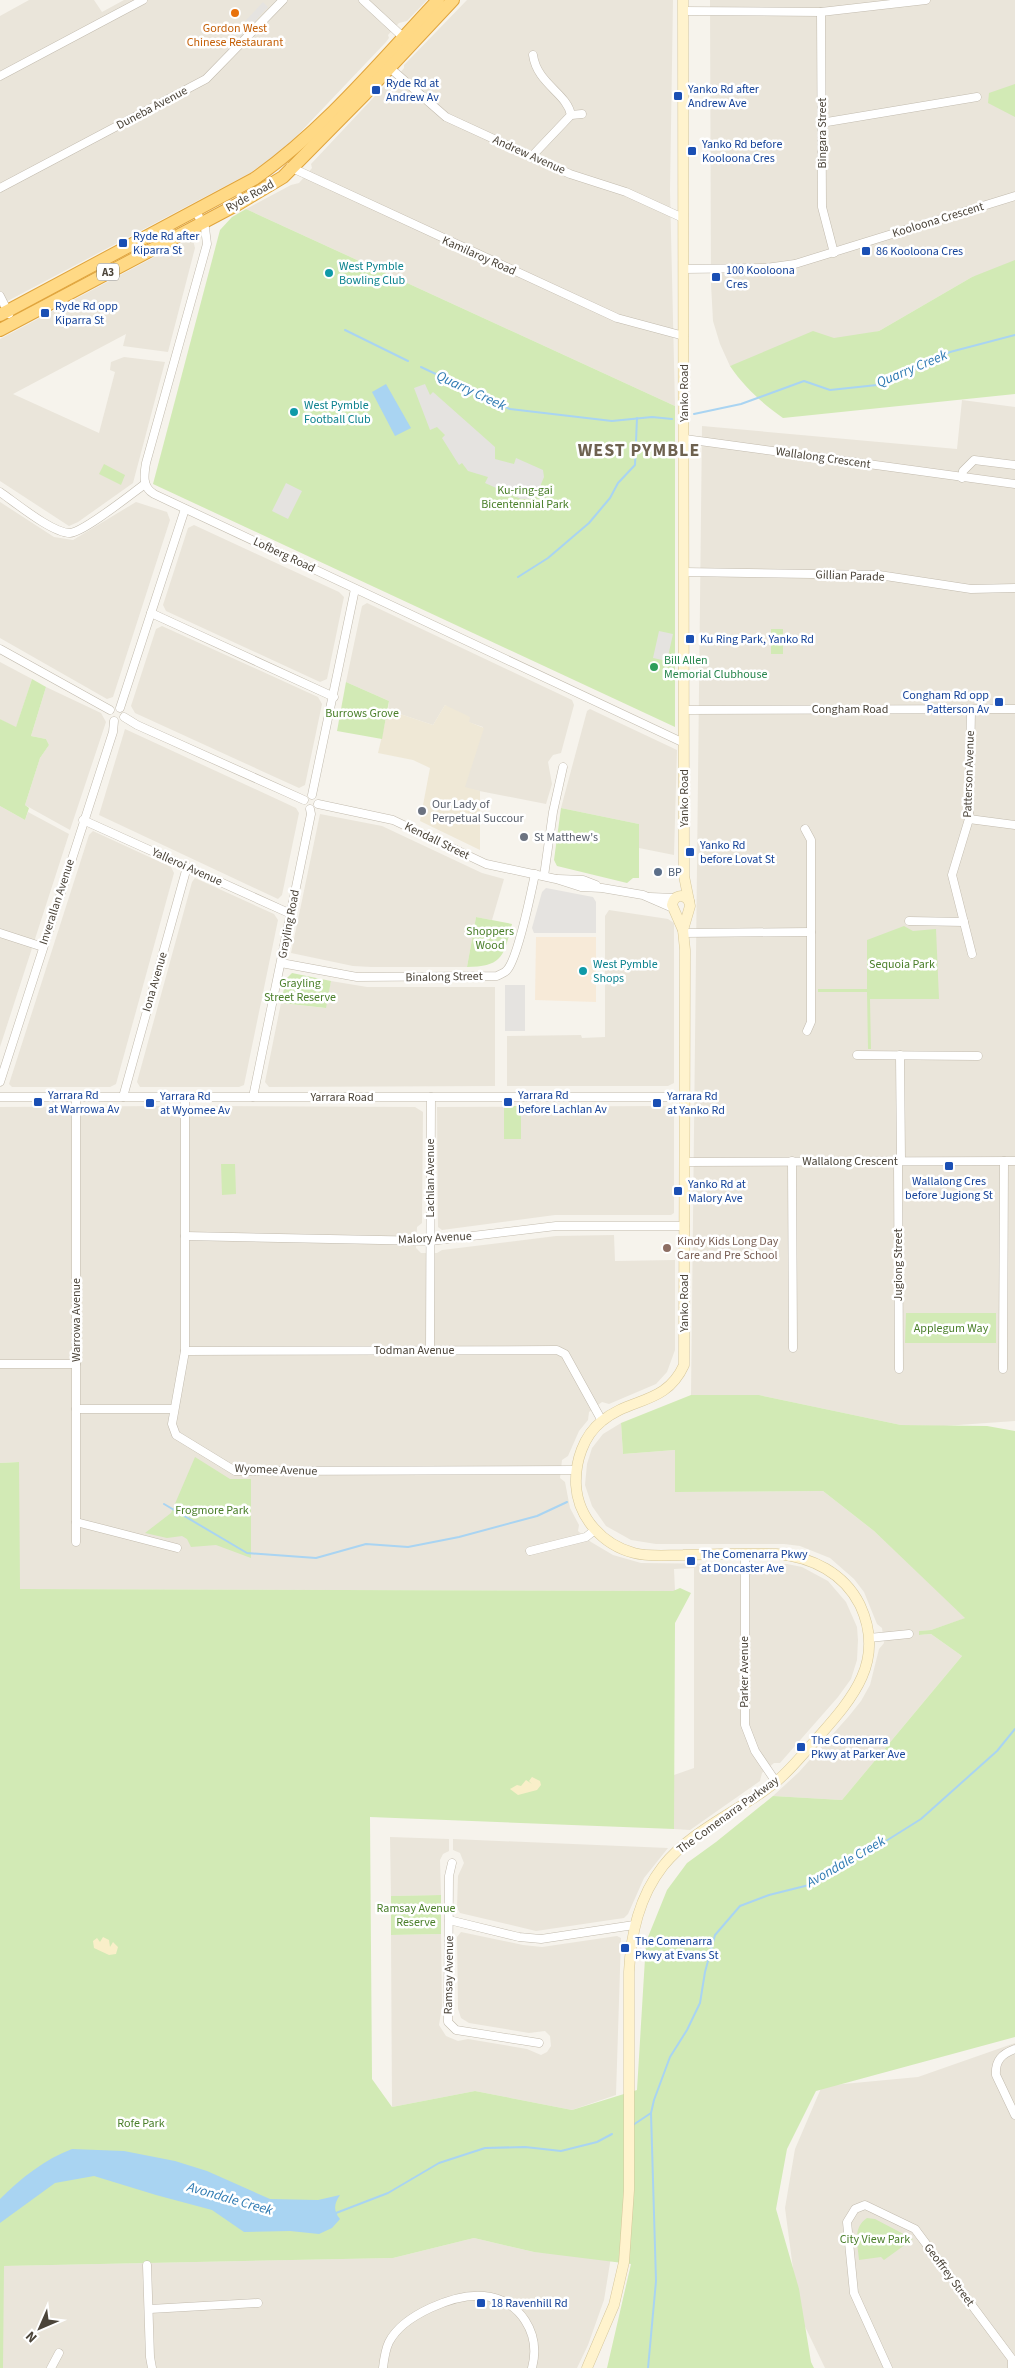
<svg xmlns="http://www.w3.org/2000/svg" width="1015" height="2368" viewBox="0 0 1015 2368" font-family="'Source Sans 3',sans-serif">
<rect width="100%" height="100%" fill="#f6f3ec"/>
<g fill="#eae5da">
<path d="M29,0H94L102,12L124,0H427L407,21L399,23L388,35L389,38L386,42L290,143L271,158L250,173L0,305V16Z"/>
<path d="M467,0H673L670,190L675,406L246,209L291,185L299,183L312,168L311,164L390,80H394L404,68V65Z"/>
<path d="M710,0H1015V266L972,277L879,331L730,366L720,344L713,321L711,284Z"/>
<path d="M190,238L193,240L195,248L168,352L123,346L126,334L13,394L99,433L115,372L110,370L111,362L124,357L165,362L133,483L78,522L69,526L0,481V339Z"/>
<path d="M962,400L1015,407V1421L944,1426L901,1425L759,1395H691L702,426L957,449Z"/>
<path d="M0,502L54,537L73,540L136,502L167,512L170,520L113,697L107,699L0,638Z"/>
<path d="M194,525L339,592L344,597L327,679L320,682L166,611L163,605L188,528Z"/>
<path d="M367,603L572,700L574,705L561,753L553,755L548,762L552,784L546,804L464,788L483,727L468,722L445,705L433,725L388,710L389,701L346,682L362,606Z"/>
<path d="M162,626L318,697L322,704L305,785L299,788L135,713L131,706L156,629Z"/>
<path d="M0,662L32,679L16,728L0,719Z"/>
<path d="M46,687L101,713L106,722L70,830L25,805L40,758L49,745L46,739L31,736Z"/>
<path d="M590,709L677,750L674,855L639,848V824L561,808L587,711Z"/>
<path d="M125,729L296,808L299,813L282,895L278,899L99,815Z"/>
<path d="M0,806L25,820L28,812L69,834L0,1047Z"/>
<path d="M320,814L382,826L482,873L504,879L492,920L476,917L467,967H371L353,966L291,953Z"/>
<path d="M93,831L171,867L174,873L116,1084L110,1087H12L9,1084L89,835Z"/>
<path d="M195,878L274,914L278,920L244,1085L239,1087H140L137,1082L192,882Z"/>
<path d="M609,910L668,919L674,923V1083L668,1086H507V1036L581,1035L582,1038L605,1037V916Z"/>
<path d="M331,981L367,987H495V1086L269,1087L265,1082L281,1003L325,1008Z"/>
<path d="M169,1106L175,1110H194L200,1106L415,1107L423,1112L422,1223L417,1227L416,1248L421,1253H437L442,1250L556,1236L614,1235L615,1261L675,1260V1350L667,1372L656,1384L609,1404L602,1402L589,1412L588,1420L579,1431L568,1456L562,1460L560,1478L565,1482L570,1508L579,1525L578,1531L591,1542L613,1555L641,1563L731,1564L737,1569H753L758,1564H787L802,1567L828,1581L846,1602L857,1627L858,1640L857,1660L851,1679L838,1697L780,1763H774L762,1773L760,1781L690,1830L674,1829V1775L694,1768V1568L674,1569L675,1591L19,1589V1462L0,1463V1107Z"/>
<path d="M665,1106L672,1110L674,1117V1213L671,1215H555L442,1230L438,1227L437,1107Z"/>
<path d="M621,1423L623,1454L675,1450V1492L823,1491L874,1531L966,1618L931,1630L919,1631L920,1635L931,1634L962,1656L842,1800L773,1796L799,1772L849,1716L861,1701L870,1685L879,1649L884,1643L882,1628L877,1624L864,1592L854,1579L830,1558L800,1546L784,1544H656L631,1540L606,1526L592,1506L585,1485L587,1464L592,1448L603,1434Z"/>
<path d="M390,1837L449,1839V1851L443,1854L440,1860L441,1895L391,1896Z"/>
<path d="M453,1839L668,1848L644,1878L628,1914L624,1918L536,1931L460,1913L457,1908L458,1876L464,1863L460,1853L453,1850Z"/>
<path d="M461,1932L523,1945L542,1947L617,1936L621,1938L616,2095L572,2110L475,2091L392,2107L391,1935L441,1934L442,2007L439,2025L446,2036L458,2041L468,2039L527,2049L541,2055L547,2052L551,2046L550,2036L545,2031L529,2033L469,2023L461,2018L458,2009L457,1937Z"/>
<path d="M1015,2043V2368H825L799,2314L785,2208L795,2149L822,2086L918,2077Z"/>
<path d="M474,2238L534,2252L611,2257L604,2300L588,2345L577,2368H3V2266L393,2258Z"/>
</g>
<path fill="#f7ead8" d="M536,937H596V1002L535,1000Z"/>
<path fill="#efe8d6" d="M445,705L470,717L469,722L484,728L465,787L480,791V850L420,821L430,768L413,760L378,753L388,710L433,725Z"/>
<g fill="#d2eab5">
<path d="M1015,84V117L988,103L989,93Z"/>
<path d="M246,209L675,406V727L153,484L220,230L232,217Z"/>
<path d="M1015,260V394L783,418C762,403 745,388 730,366L813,331L834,338L879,331L972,277Z"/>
<path d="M104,464L125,475L121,485L99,474Z"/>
<rect x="771" y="629" width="12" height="25"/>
<path d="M32,679L46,687L31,736L46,739L49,745L40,758L25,805L29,808L25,820L0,806V719L16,727Z"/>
<path d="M346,682L389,701L382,739L337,731Z"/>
<path d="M561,808L639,824V878H633L627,883L557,866L554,860Z"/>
<path d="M476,917L512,924C504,955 503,967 467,967Z"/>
<path d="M904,926L913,931L936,929L939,999H870L871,1049H868L867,992H818V989H867V940Z"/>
<path d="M292,973L331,981L326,1008L281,1003L286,979Z"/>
<rect x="504" y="1106" width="17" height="33"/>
<path d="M221,1164H235L236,1194L222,1195Z"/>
<path d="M906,1313H996V1343H905Z"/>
<path d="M691,1395H759L901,1425L987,1426L1015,1431V2037L816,2091L787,2149L776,2209L799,2289L811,2362L814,2368H607L631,2264L534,2252L474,2238L393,2258L4,2266L3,2368H0V1463L19,1462L20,1589L673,1591L680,1588L691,1593L675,1623L674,1829L370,1817L372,2079L392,2107L475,2091L572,2110L637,2090L646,1942L667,1890L687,1863L716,1842L773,1796L842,1800L962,1656L931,1634L919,1635V1631L931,1630L965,1618L874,1531L823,1491L675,1492V1450L623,1454L621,1423Z"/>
<path d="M195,1457L230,1479H251V1558L216,1545L191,1547L187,1539L182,1536L167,1538L145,1533L171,1513Z"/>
<path d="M441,1895V1934L391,1935V1896Z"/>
<path d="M867,2218L875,2219L913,2239L884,2260L881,2257L859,2260C858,2244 852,2228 867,2218Z"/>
</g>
<g fill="#f9efc9">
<path d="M532,1777L540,1781L541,1785L537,1790L518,1795L510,1789L517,1785L521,1786L526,1780L532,1784L529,1781Z"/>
<path d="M103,1937L109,1940L110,1947L113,1942L118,1947L116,1954L109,1955L94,1948L93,1941L97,1938L100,1942Z"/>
</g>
<g fill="#e5e3e0">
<path d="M263,2L268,7L240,37L235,32Z"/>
<path d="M425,384L430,395L433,392L495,447V459L514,464L516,458L543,470L544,477L539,489L530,499H521L485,483L488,477L468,471L462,463L459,465L442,438L445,435L437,427L430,430L414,388Z"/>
<path d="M286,483L302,491L288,519L272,511Z"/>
<path d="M659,631L673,634L667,661L653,658Z"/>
<path d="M546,888L593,897L596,902V933H534L532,928L542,892Z"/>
<rect x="505" y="985" width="20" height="46"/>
</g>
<g fill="#a9d4f2">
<path d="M386,384L411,428L395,436L372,392Z"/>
<path d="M72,2149L124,2151L175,2161L207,2171L270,2199L318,2200L340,2195C334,2204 333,2210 340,2219L332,2228L319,2234L290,2231L244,2232L212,2210L156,2195L94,2176L55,2183L0,2223V2199C21,2178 45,2159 72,2149Z"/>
</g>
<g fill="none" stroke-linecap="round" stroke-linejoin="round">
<g stroke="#a9d4f2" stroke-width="2">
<path d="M345,330L408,361"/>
<path d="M421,367L510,409L612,421L652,417L672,419"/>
<path d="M694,414L741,404L804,381L830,390L877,385L902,376L950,352L1015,335"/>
<path d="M518,577L548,558L589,523L610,498L618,483L635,465L637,418"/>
<path d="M164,1504L247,1553L316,1558L366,1544L408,1547L459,1537L537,1516L567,1502"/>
<path d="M633,2125L651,2113L654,2100L670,2057L687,2030L700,2003L705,1972L715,1935L740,1906L769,1895L809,1885L862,1856L921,1819L997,1751L1015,1729"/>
<path d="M336,2213L388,2193L439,2163L485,2148L525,2147L561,2151L597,2142L612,2134"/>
<path d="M648,2368L656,2281L651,2113"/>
</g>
<defs>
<g id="minor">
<path d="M363,0L403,37"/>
<path d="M683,11L821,12L926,0"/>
<path d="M821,12L822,207L834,253"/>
<path d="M390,68L446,117L570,174L626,192L683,218"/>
<path d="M0,76L143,0"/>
<path d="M571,115L582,114"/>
<path d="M821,123L977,97"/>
<path d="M532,156L571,115C567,93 537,84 533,55"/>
<path d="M290,167L617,318L684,336"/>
<path d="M0,188L206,79L283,0"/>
<path d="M195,210L205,228L207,244L146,463C144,475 142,487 154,494L684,743"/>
<path d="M684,269L766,268L795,264L1015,196"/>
<path d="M0,296L9,314"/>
<path d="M685,439L1015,484"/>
<path d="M962,478L963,471L974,460L1015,465"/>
<path d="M0,492C16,503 52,533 70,533C84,532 131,494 145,484"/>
<path d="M684,572L879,575L971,589L1015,588"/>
<path d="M151,613L334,697"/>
<path d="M0,649L110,710"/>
<path d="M120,708L185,509"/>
<path d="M685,710L1015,709"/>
<path d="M971,710L969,819L952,875L972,954"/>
<path d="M124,717L137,725L304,800"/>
<path d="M312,795L355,589"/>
<path d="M318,804L393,820L486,864L556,879L581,887L602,888L643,895L673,908"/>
<path d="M969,819L1015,825"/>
<path d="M83,820L291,914"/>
<path d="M805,829L811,840V1022L807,1031"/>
<path d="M544,876L553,812L563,767"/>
<path d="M558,879L583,880L596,885"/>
<path d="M650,897L675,898"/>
<path d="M909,921L964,922"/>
<path d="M0,933L43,947"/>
<path d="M683,933L811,932"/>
<path d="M281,963L357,977L497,976C500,974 505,973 507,970C518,958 531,893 535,874"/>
<path d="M857,1055L978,1056"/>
<path d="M900,1055L901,1161"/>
<path d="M0,1082L113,732L114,721"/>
<path d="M0,1097H684"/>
<path d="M123,1097L187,867"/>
<path d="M185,1097V1351L172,1424L176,1435L181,1438L235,1471L576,1470"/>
<path d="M253,1097L311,814L310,809"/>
<path d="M792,1161L793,1348"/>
<path d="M898,1161L899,1369"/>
<path d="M684,1162L1015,1161"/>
<path d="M185,1236L430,1241L556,1226H685"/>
<path d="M430,1350L431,1097"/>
<path d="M185,1351L557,1350L565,1354L602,1421"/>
<path d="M0,1364H76"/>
<path d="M1003,1369L1004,1161"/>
<path d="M76,1409H174"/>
<path d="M76,1522L177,1548"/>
<path d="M76,1542V1097"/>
<path d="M530,1551L586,1537L595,1530"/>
<path d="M745,1554V1725L755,1751L776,1782"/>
<path d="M869,1638L909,1634"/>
<path d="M452,1863L449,1876L448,2022L456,2030L539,2043"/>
<path d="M449,1920L519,1937L541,1939L634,1925"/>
<path d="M1015,2049C1002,2054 995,2060 996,2075L1015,2115"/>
<path d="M147,2265L150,2357L152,2368"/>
<path d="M150,2309L258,2303"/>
<path d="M51,2368L59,2353"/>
<path d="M383,2368C384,2359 385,2350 389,2342C403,2315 455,2293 484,2296C521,2300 541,2334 532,2368"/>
<path d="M888,2368L854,2293L847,2222L855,2209L865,2205L915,2229L1012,2359V2368"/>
</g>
<g id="secondary">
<path d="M683,930L690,906L684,876L683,0"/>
<path d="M587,2368L614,2305L624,2262L629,2190V1972C631,1933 639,1897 663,1866C692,1830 737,1812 772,1785C788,1773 801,1756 814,1742C850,1701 887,1663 860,1605C844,1573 812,1557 777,1554C746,1553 714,1554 683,1555C667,1555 649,1557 634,1553C603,1545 578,1518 576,1485C575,1462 583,1436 602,1421C631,1397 666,1405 684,1365L685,950L683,930L672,905C674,895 683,893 689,901"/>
</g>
<g id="trunk">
<path d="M0,315L254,179C324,130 380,62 438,0"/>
<path d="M0,330L238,204L283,177L365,94L453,0"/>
</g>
</defs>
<use href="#minor" stroke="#c2bbae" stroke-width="9"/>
<use href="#secondary" stroke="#d6c79b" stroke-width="11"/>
<use href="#trunk" stroke="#e0a43c" stroke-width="14"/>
<use href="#minor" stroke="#fff" stroke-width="8"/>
<use href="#secondary" stroke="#fff3cd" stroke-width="10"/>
<use href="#trunk" stroke="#ffd985" stroke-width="12"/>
</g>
<circle fill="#e8710a" stroke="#fff" stroke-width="2" cx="235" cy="13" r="5"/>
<g fill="#1a4fb4" stroke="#fff" stroke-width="2">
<rect x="371" y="85" width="10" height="10" rx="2.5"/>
<rect x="673" y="91" width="10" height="10" rx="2.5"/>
<rect x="687" y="146" width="10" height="10" rx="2.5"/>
<rect x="118" y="238" width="10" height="10" rx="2.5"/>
<rect x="861" y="246" width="10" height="10" rx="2.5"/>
<rect x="711" y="272" width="10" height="10" rx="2.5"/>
<rect x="40" y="308" width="10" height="10" rx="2.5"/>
<rect x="685" y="634" width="10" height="10" rx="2.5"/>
<rect x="994" y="697" width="10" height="10" rx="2.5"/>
<rect x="685" y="847" width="10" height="10" rx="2.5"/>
<rect x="33" y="1097" width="10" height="10" rx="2.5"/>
<rect x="503" y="1097" width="10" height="10" rx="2.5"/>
<rect x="145" y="1098" width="10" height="10" rx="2.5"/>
<rect x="652" y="1098" width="10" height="10" rx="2.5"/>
<rect x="944" y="1161" width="10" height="10" rx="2.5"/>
<rect x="673" y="1186" width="10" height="10" rx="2.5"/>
<rect x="686" y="1556" width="10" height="10" rx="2.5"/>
<rect x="796" y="1742" width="10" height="10" rx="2.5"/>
<rect x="620" y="1943" width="10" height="10" rx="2.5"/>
<rect x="476" y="2298" width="10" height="10" rx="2.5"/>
</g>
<g fill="#0f9aa8" stroke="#fff" stroke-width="2">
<circle cx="329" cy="273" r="5"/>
<circle cx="294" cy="412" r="5"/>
<circle cx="583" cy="971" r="5"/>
</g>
<circle fill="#2e9e5b" stroke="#fff" stroke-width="2" cx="654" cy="667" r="5"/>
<g fill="#6b7280" stroke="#fff" stroke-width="2">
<circle cx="422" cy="811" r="5"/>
<circle cx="524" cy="837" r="5"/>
</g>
<circle fill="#5c6f8a" stroke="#fff" stroke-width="2" cx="658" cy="872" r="5"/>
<circle fill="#8d6e63" stroke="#fff" stroke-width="2" cx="667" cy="1248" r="5"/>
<g text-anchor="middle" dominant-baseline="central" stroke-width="5" stroke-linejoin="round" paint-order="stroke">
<rect fill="#fff" stroke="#817c74" stroke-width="1" x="97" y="263.5" width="22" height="17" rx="4"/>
<g font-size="11" font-weight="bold" fill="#4b4439">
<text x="108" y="272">A3</text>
</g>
<g font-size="12" fill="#c56008" stroke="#fff">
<text x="235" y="28">Gordon West<tspan x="235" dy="14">Chinese Restaurant</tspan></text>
</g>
<g font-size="12" fill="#164399" stroke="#fff" text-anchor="start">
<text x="386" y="83">Ryde Rd at<tspan x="386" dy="14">Andrew Av</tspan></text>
<text x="688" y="89">Yanko Rd after<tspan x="688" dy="14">Andrew Ave</tspan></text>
<text x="702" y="144">Yanko Rd before<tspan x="702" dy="14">Kooloona Cres</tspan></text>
<text x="133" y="236">Ryde Rd after<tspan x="133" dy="14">Kiparra St</tspan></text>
<text x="876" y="251">86 Kooloona Cres</text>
<text x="726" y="270">100 Kooloona<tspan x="726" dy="14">Cres</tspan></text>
<text x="55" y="306">Ryde Rd opp<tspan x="55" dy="14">Kiparra St</tspan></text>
<text x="700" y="639">Ku Ring Park, Yanko Rd</text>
<text x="989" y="695" text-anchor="end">Congham Rd opp<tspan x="989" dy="14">Patterson Av</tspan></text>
<text x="700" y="845">Yanko Rd<tspan x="700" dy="14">before Lovat St</tspan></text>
<text x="48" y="1095">Yarrara Rd<tspan x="48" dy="14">at Warrowa Av</tspan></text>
<text x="518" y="1095">Yarrara Rd<tspan x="518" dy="14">before Lachlan Av</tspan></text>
<text x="160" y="1096">Yarrara Rd<tspan x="160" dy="14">at Wyomee Av</tspan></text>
<text x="667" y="1096">Yarrara Rd<tspan x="667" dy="14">at Yanko Rd</tspan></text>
<text x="949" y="1181" text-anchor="middle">Wallalong Cres<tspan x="949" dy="14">before Jugiong St</tspan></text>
<text x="688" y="1184">Yanko Rd at<tspan x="688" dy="14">Malory Ave</tspan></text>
<text x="701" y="1554">The Comenarra Pkwy<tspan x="701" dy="14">at Doncaster Ave</tspan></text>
<text x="811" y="1740">The Comenarra<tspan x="811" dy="14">Pkwy at Parker Ave</tspan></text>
<text x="635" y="1941">The Comenarra<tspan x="635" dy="14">Pkwy at Evans St</tspan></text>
<text x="491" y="2303">18 Ravenhill Rd</text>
</g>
<g font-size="12" fill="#4b4439" stroke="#fff">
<text transform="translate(152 108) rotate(-28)">Duneba Avenue</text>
<text transform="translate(822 133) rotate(-90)">Bingara Street</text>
<text transform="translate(529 155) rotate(24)">Andrew Avenue</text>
<text transform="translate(250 196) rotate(-29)">Ryde Road</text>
<text transform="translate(938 220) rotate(-17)">Kooloona Crescent</text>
<text transform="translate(479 256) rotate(24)">Kamilaroy Road</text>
<text transform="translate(684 393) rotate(-90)">Yanko Road</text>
<text transform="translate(823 458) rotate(8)">Wallalong Crescent</text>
<text transform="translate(284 555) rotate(25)">Lofberg Road</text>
<text transform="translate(850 576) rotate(2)">Gillian Parade</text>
<text x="850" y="709">Congham Road</text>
<text transform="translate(969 774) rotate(-88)">Patterson Avenue</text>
<text transform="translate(684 798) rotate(-90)">Yanko Road</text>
<text transform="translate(437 841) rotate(26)">Kendall Street</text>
<text transform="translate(187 867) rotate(24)">Yalleroi Avenue</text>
<text transform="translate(57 902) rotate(-72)">Inverallan Avenue</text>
<text transform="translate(289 924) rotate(-79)">Grayling Road</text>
<text transform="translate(444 977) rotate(-1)">Binalong Street</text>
<text transform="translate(155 982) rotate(-74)">Iona Avenue</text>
<text x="342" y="1097">Yarrara Road</text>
<text x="850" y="1161">Wallalong Crescent</text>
<text transform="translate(430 1178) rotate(-90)">Lachlan Avenue</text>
<text transform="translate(435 1238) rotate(-3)">Malory Avenue</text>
<text transform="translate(898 1265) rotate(-90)">Jugiong Street</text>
<text transform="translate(684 1303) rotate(-90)">Yanko Road</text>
<text transform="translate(76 1320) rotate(-90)">Warrowa Avenue</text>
<text x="414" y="1350">Todman Avenue</text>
<text transform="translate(276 1470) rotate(2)">Wyomee Avenue</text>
<text transform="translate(744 1672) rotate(-90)">Parker Avenue</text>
<text transform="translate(728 1815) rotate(-36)">The Comenarra Parkway</text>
<text transform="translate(449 1975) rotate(-89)">Ramsay Avenue</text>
<text transform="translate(949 2275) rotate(53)">Geoffrey Street</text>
</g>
<g font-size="12" fill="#0d838f" stroke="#fff" text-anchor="start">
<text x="339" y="266">West Pymble<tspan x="339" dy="14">Bowling Club</tspan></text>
<text x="304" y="405">West Pymble<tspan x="304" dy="14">Football Club</tspan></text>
<text x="593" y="964">West Pymble<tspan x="593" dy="14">Shops</tspan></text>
</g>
<g font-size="12" fill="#4a7f2a" stroke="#fff">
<text x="525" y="490">Ku-ring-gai<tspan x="525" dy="14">Bicentennial Park</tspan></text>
<text x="362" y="713">Burrows Grove</text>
<text x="490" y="931">Shoppers<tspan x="490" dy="14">Wood</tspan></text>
<text x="902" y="964">Sequoia Park</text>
<text x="300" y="983">Grayling<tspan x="300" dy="14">Street Reserve</tspan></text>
<text x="951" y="1328">Applegum Way</text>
<text x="212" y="1510">Frogmore Park</text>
<text x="416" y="1908">Ramsay Avenue<tspan x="416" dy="14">Reserve</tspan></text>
<text x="141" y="2123">Rofe Park</text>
<text x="875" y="2239">City View Park</text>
</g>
<g font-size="12" fill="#27864d" stroke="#fff" text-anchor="start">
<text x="664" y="660">Bill Allen<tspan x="664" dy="14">Memorial Clubhouse</tspan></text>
</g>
<g font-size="12" fill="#5b616d" stroke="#fff" text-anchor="start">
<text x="432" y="804">Our Lady of<tspan x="432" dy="14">Perpetual Succour</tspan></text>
<text x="534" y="837">St Matthew's</text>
</g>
<g font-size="12" fill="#4e5e75" stroke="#fff" text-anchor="start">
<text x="668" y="872">BP</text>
</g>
<g font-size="12" fill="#785e54" stroke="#fff" text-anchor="start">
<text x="677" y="1241">Kindy Kids Long Day<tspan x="677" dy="14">Care and Pre School</tspan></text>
</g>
<g font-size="14" font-style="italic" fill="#2e7ab2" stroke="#fff">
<text transform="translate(912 369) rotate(-23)">Quarry Creek</text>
<text transform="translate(471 391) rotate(25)">Quarry Creek</text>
<text transform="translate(846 1862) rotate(-30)">Avondale Creek</text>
<text transform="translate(230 2199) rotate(16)">Avondale Creek</text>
</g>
<g font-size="18" font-weight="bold" letter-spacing="1" fill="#6e6250" stroke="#fff">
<text x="639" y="450">WEST PYMBLE</text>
</g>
</g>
<g transform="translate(40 2328) rotate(225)" stroke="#ffffff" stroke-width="4" paint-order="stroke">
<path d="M0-4L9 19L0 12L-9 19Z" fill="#4b4439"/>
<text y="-8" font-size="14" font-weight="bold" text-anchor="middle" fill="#4b4439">N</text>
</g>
</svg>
